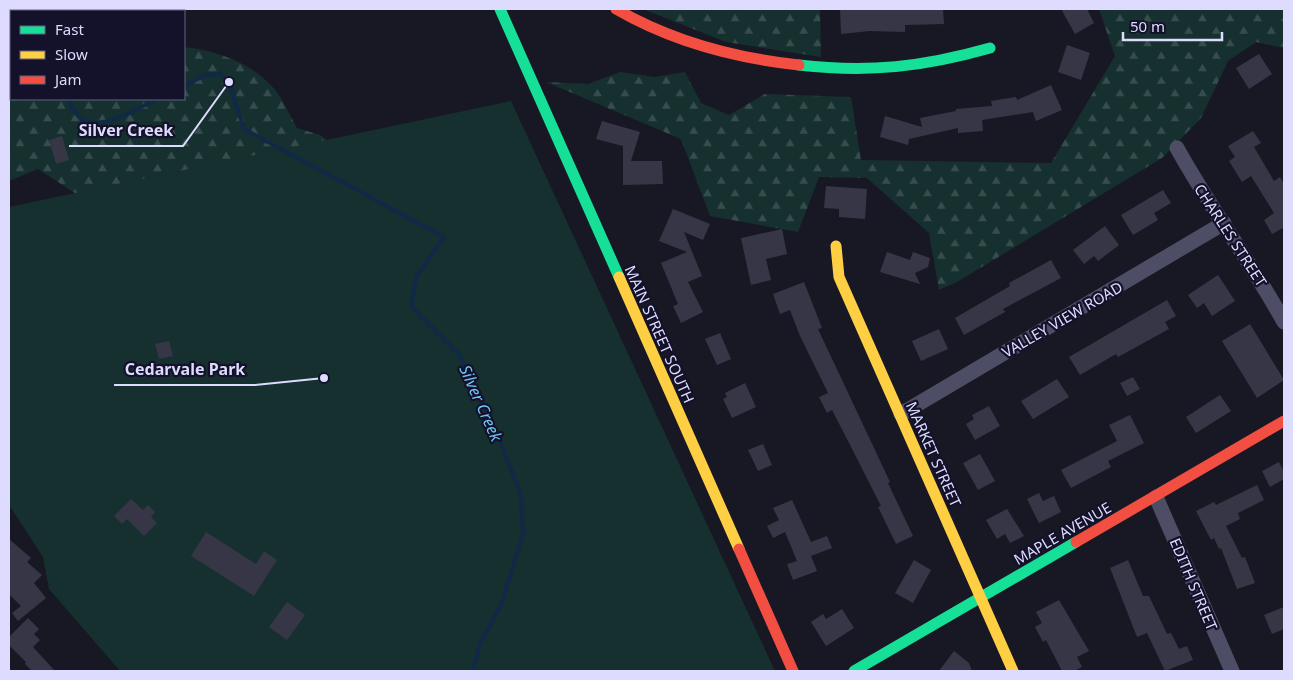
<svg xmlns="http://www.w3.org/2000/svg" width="1293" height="680" viewBox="0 0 1293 680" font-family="'Noto Sans',sans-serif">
<defs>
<pattern id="forest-firs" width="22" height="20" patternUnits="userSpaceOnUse" patternTransform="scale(1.25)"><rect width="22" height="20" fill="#15302e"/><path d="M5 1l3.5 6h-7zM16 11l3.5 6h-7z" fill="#374d4d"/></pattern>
</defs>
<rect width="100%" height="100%" fill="#181824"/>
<g fill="url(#forest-firs)">
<path d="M9,9H130V11H11V99H184V47C218,51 253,63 276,91C284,101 290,116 297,128L320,135L360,164L90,203L38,169L9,181Z"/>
<path d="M643,9H820L821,57L726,42Z"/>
<path d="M1099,9H1284V48L1256,42L1228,61L1201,118L1162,158L957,282L939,290L929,233L867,178L819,177L798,232L710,216L681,139L546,82L588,84L620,72L655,77L685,72L701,103L729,115L765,94L851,97L861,160L1051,163L1115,56Z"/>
</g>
<path fill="#15302e" d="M511,101L775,671H120L49,589L43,557L9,505V207Z"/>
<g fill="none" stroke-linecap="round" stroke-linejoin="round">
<g stroke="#102948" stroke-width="4">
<path d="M59,9V11"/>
<path d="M184,86L205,75L220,74L229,82L244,129L444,237L416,277L411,306L458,353L493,424L521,495L523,535L501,605L479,646L473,671"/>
<path d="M69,99C82,145 130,112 157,99"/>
</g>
</g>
<g fill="#363646">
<path d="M840,9H943L944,24L905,25V32L870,31L841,34Z"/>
<path d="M1061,9H1087L1094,23L1075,34Z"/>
<path d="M1067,45L1090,53L1081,80L1058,72Z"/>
<path d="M1259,54L1272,74L1249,89L1236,68Z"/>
<path d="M1051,85L1062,110L1036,121L1033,112L982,120L983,131L958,133V128L909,139L908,145L880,137L885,116L922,127L920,118L956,111V109L992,106L991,101L1016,97L1017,100Z"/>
<path d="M602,121L640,132L631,161H662L663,184L623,185V146L596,139Z"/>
<path d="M1253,131L1261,143L1254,147L1274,181L1280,177L1284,184V230L1283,228L1272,234L1264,220L1274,213L1251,176L1242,182L1229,161L1235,157L1228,146Z"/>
<path d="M62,136L69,160L56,164L49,140Z"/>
<path d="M826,186L867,189L865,219L839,217V209L824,208Z"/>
<path d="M1163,190L1171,203L1154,213L1158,220L1133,235L1121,215Z"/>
<path d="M673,209L710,224L703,240L684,232L702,276L688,282L703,312L681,323L673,306L678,304L661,263L687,252L659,241Z"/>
<path d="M1105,226L1119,245L1098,261L1094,256L1084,264L1073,250Z"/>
<path d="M782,229L787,254L766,259L771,280L751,285L741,238Z"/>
<path d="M887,252L910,260L913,252L930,258L928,267L915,273L920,284L880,272Z"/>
<path d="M1051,260L1061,278L1003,309L1005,312L964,335L955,318L1010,286L1009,283Z"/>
<path d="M1218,275L1235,301L1212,316L1204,303L1197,308L1188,295Z"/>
<path d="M804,282L822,328L818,329L890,482L888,483L913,536L896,544L878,507L881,506L847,439L832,410L827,413L819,397L828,393L800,336L790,310L780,314L773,294Z"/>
<path d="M1167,300L1176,316L1165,322L1169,329L1118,357L1116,354L1080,375L1069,357Z"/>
<path d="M1250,324L1284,380L1257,398L1222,341Z"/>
<path d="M939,329L948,349L921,361L912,341Z"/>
<path d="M720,333L731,359L717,365L705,339Z"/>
<path d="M169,341L173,356L159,359L155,344Z"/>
<path d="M1133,377L1140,389L1127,396L1120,383Z"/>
<path d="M1057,379L1069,397L1033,419L1021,401Z"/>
<path d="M745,383L756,407L732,418L723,399L727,397L725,393Z"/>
<path d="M1220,395L1231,411L1196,433L1186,417Z"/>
<path d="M989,406L1000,426L975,440L966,424L974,419L972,415Z"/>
<path d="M1130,415L1144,443L1108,461L1111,467L1071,488L1061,470L1117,441L1109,425Z"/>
<path d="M763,444L772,465L758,471L748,450Z"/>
<path d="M980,454L995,481L978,490L963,463Z"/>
<path d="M1279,462L1284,472V479L1270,487L1262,471Z"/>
<path d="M1257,485L1264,500L1238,513L1240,519L1226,526L1242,558L1245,557L1255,583L1237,589L1221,548L1219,549L1214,538L1211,540L1196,511L1214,502L1216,505Z"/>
<path d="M1039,493L1043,501L1054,496L1061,512L1039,523L1027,499Z"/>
<path d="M131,499L143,510L148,505L155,512L151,517L157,523L144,536L127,519L122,524L114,516Z"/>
<path d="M792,500L811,542L827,536L832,548L811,556L817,571L793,580L787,564L797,561L785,532L773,538L767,526L779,520L773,508Z"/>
<path d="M1007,509L1024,536L1010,543L1005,534L997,539L986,520Z"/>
<path d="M206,532L256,564L264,551L277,560L254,596L191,556Z"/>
<path d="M9,539L31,558L27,562L42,575L34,583L46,598L18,621L12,613L21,606L9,594Z"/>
<path d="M914,560L931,570L913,603L895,593Z"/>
<path d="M1128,560L1143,596H1149L1167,634L1171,633L1179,649L1187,646L1193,660L1165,671L1147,633L1137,637L1110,568Z"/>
<path d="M1059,600L1089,651L1077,657L1082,667L1074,671H1062L1046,640L1043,642L1035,627L1042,623L1036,612Z"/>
<path d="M287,602L305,615L287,640L269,627Z"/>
<path d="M1284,607V629L1272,634L1264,615Z"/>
<path d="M842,609L854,628L826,646L811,622L823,614L826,619Z"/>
<path d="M28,618L39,629L34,634L40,640L33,647L55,671H32L25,664L26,662L9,645V637Z"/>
<path d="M954,651L969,663L972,671H939Z"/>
</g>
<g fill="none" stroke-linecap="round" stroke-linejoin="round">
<g stroke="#4d4e65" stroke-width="15">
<path d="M1177,148C1210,208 1251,262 1284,322"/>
<path d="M901,414L1224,223"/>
<path d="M1156,497L1232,671"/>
</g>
<g stroke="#16e098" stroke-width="11">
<path d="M500,9L619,277"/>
<path d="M799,65C869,73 923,67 990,48"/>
<path d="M854,671L1076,542"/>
</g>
<g stroke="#ffcf43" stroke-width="11">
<path d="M836,246L839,277L1013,671"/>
<path d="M619,277L739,549"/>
</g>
<g stroke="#f24e42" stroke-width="11">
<path d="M616,9C673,42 734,58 799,65"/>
<path d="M1076,542L1284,421"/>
<path d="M739,549L793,671"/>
</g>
</g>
<g text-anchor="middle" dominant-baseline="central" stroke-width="4.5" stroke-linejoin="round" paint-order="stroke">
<g font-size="15" fill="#dddcfe" stroke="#14122a">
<text transform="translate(1231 235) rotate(57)">CHARLES STREET</text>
<text transform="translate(1062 319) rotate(-30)">VALLEY VIEW ROAD</text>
<text transform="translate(660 334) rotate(66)">MAIN STREET SOUTH</text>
<text transform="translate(934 454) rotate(66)">MARKET STREET</text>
<text transform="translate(1062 533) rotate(-30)">MAPLE AVENUE</text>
<text transform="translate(1194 584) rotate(67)">EDITH STREET</text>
</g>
<g font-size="16" font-style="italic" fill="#6ec6fa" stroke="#14122a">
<text transform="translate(481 403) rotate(66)">Silver Creek</text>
</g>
</g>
<path fill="none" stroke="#dddcfe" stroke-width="2" d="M229 82L183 146H69M324 378L255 385H114"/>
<g fill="#dddcfe" stroke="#14122a" stroke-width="2">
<circle cx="229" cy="82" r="5"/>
<circle cx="324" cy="378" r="5"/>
</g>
<g font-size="16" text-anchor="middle" font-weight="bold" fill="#dddcfe" stroke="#14122a" stroke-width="4.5" stroke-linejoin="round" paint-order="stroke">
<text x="126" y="136">Silver Creek</text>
<text x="185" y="375">Cedarvale Park</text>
</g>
<rect width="1293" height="680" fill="none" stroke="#dddcfe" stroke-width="20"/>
<rect x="10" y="10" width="175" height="90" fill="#14122a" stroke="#64637f"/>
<rect x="20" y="26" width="25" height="8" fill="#16e098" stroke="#64637f"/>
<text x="55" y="35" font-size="15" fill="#dddcfe">Fast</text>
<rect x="20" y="51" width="25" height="8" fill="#ffcf43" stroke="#64637f"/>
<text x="55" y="60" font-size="15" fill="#dddcfe">Slow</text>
<rect x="20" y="76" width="25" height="8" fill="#f24e42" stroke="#64637f"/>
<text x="55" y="85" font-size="15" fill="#dddcfe">Jam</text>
<path d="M1123 32v8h99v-8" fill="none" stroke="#dddcfe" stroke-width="2.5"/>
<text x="1130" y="32" font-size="15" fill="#dddcfe" stroke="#14122a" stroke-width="4" paint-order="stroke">50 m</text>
</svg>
